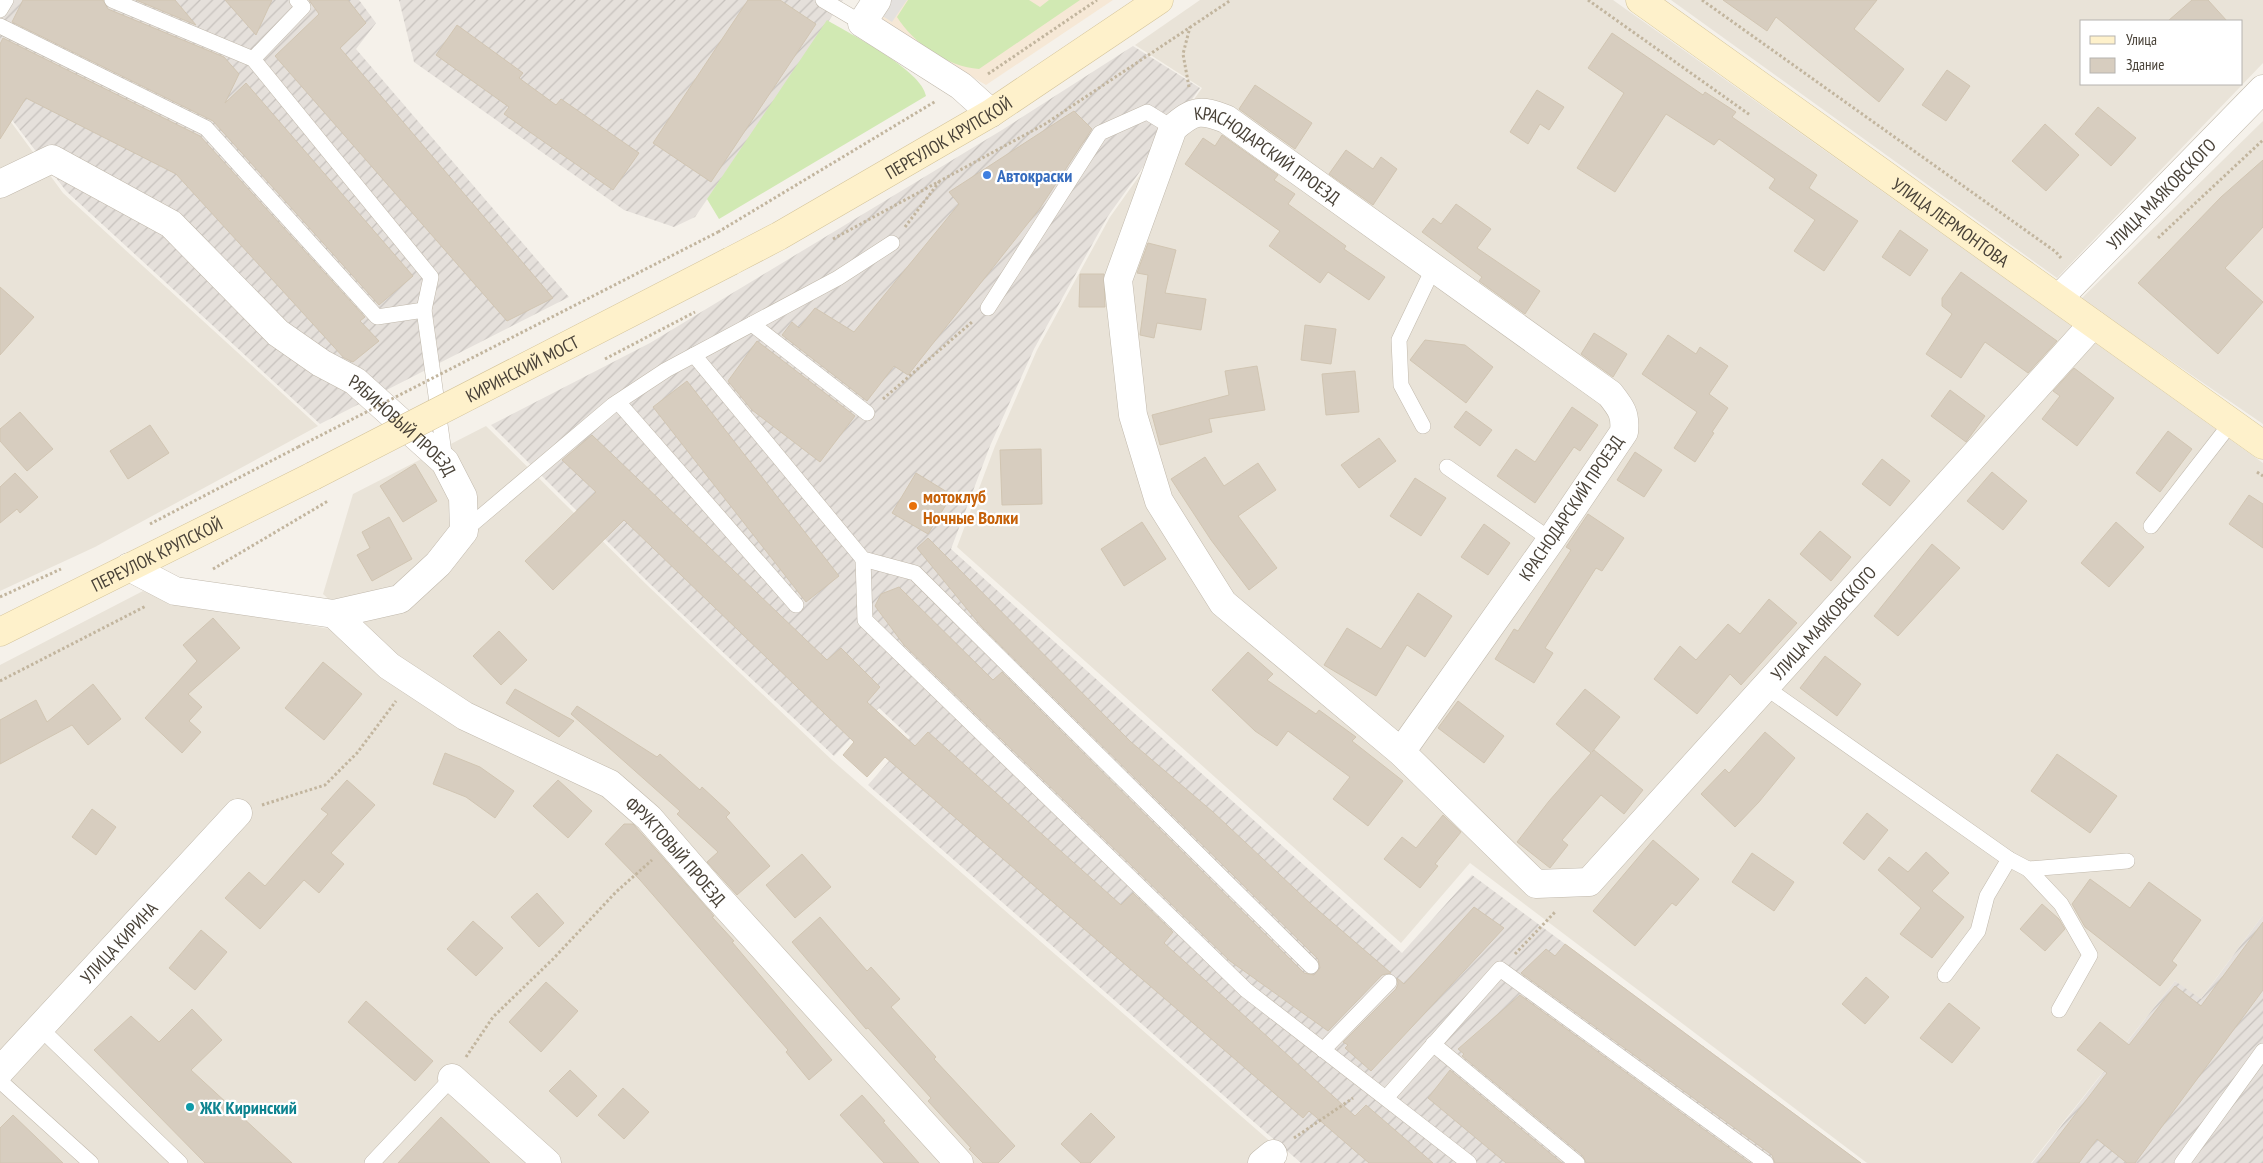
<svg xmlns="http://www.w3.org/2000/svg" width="2263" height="1163" viewBox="0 0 2263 1163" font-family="'PT Sans Narrow',sans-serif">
<defs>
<pattern id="industrial-furrows" width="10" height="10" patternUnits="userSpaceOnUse" patternTransform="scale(1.25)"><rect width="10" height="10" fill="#e5e0db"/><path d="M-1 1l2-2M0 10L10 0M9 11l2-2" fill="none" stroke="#c6c1bd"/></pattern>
</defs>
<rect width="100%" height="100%" fill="#f5f1ea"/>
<g fill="#e9e3d8" fill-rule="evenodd">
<path d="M1200,0H1613L2079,331L1588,874L1538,879L1227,600L1162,499L1137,413L1123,281L1183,115L1202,88L1135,45Z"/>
<path d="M1671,0H2263V63L2057,278ZM2082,21H2242V84H2082Z"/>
<path d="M0,107L63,193L318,426L95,547L0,591Z"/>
<path d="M2263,121V424L2081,299Z"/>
<path d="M1167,137L1115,280L1129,417L1221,605L1532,890L1592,887L2090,339L2263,463V915L2200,1000L2175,981L2031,1163H1867L1470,863L1401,943L957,547L995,446L1037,350L1110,217Z"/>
<path d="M486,426L648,586L832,760L1272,1143L1250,1163H969L654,812L469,709L394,659L323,594L353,494Z"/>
<path d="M143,591L175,603L330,629L604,794L644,825L950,1163H0V665Z"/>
</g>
<path fill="#f6e8d6" d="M892,0H1113L986,85L879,23Z"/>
<g fill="url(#industrial-furrows)">
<path d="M0,0H359L376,23L356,49L569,297L320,424L66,191L0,104Z"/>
<path d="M399,0H843L695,217L674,227L624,210L414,62Z"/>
<path d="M1133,46L1200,88L1108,216L1034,349L990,446L951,549L1402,953L1472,875L1861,1163H1301L868,785L910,737L879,708L834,756L650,584L491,425L650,343L1002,130Z"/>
<path d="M2263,915V1163H2032L2175,981L2201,999Z"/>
</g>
<g fill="#d1e9b3">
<path d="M908,0H1029L1040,7L1049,0H1080L979,69C948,67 913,43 897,17Z"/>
<path d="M827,20C850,34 922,70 926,96L719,219L707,199Z"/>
</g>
<path fill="#e4e1de" d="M886,0H907L892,22L878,13Z"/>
<g fill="#d7cdbf" stroke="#d1c5b2">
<path d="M23,0H103L108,9L224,57L239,74L225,103L246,83L413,276L379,305L213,121L12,22Z"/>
<path d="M136,0H175L196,25Z"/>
<path d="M225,0H272L256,35Z"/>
<path d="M309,0H348L366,23L340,48L553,298L507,321L275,56L319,14Z"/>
<path d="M748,0H780L816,24L711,182L653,143Z"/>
<path d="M1723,0H1877L1854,29L1904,69L1879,102L1776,17L1767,31Z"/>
<path d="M2192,0H2208L2227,21H2168Z"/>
<path d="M457,25L523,73L519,78L556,105L561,99L639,153L613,190L504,114L509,107L436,55Z"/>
<path d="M1612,33L1703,95L1705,92L1736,112L1732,117L1817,175L1809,188L1858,221L1824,271L1794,251L1815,220L1769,188L1775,179L1719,139L1714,145L1666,114L1615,192L1577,168L1624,93L1588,68Z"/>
<path d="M3,38L200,136L365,317L360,321L379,341L353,362L344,358L176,174L26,98L0,139V44Z"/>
<path d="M1947,70L1970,86L1946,121L1922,105Z"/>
<path d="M1255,85L1312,123L1295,149L1239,109Z"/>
<path d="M1537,90L1564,107L1549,130L1540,124L1528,144L1510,132Z"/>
<path d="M2098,107L2136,138L2111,166L2075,134Z"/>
<path d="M1074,111L1092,129L1040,208L908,375L894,366L867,401L782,335L792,322L799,328L815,308L854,332L959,204L949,192Z"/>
<path d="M2045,124L2079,155L2046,191L2012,161Z"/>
<path d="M1222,135L1278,175L1274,180L1295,194L1288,204L1346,246L1344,249L1385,277L1369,300L1328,272L1320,283L1269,246L1280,231L1185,164L1203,138L1215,146Z"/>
<path d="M1346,150L1373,169L1381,157L1397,169L1373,205L1329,174Z"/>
<path d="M2263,160V227L2225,268L2263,302L2218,354L2138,283L2221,197Z"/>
<path d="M1456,204L1491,229L1477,248L1540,291L1525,314L1479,281L1482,277L1422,232L1433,218L1441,224Z"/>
<path d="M1900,230L1928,250L1910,276L1882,257Z"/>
<path d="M1148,243L1176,250L1165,293L1206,299L1201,330L1157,323L1154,338L1140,335L1148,275L1137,273Z"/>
<path d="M1961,272L2057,341L2028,373L1985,342L1961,378L1926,354L1952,314L1942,306V298Z"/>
<path d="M1080,274H1104L1105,307H1079Z"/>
<path d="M0,287L34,317L0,355Z"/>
<path d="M1305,325L1336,329L1331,364L1301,360Z"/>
<path d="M1594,333L1627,354L1613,377L1581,354Z"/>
<path d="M1668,335L1696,354L1700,347L1728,366L1709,394L1728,408L1712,432L1714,433L1695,462L1674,448L1697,412L1642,374Z"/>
<path d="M1425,340L1465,345L1493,367L1466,403L1410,360Z"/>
<path d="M757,341L855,416L820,462L752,410L728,381Z"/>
<path d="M1257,366L1265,410L1209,419L1212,432L1160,445L1152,415L1229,395L1225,371Z"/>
<path d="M2074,368L2114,398L2077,446L2042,419L2060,396L2053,391Z"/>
<path d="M1355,371L1359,412L1326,415L1322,374Z"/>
<path d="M687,381L839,576L806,602L653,407Z"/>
<path d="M1950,390L1985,416L1966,442L1931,416Z"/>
<path d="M1572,407L1598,425L1580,451L1574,447L1535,503L1497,476L1516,449L1535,462Z"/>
<path d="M1466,411L1492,430L1480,446L1454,427Z"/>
<path d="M20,412L53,449L27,471L0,441V429Z"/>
<path d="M150,425L169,453L128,479L110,451Z"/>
<path d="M2168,431L2192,449L2160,492L2136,473Z"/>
<path d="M592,435L827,660L841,648L880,687L867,702L915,746L928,732L1121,905L1133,893L1173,932L1164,943L1355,1116L1366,1105L1433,1163H1369L1309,1111L1303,1118L885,757L867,777L843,755L854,742L624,520L553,590L525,561L596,492L562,460Z"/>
<path d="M1379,438L1396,461L1359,488L1341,465Z"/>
<path d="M1041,449L1042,504L1002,505L1000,450Z"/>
<path d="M1635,452L1662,470L1644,497L1617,480Z"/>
<path d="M1205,457L1224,486L1258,463L1276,490L1238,516L1277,568L1249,590L1211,540L1171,479Z"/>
<path d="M1882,459L1910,481L1890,506L1862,484Z"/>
<path d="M415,464L437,501L403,522L380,486Z"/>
<path d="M1992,472L2027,501L2003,530L1967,501Z"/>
<path d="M15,473L38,497L20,513L17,509L0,523V487Z"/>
<path d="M916,473L952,495L928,534L892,513Z"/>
<path d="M1415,478L1446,498L1421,536L1390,516Z"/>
<path d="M2249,495L2263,504V548L2229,524Z"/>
<path d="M1588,514L1624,538L1602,571L1596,568L1545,648L1553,653L1534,683L1495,659L1514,629L1518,631L1571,550L1566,547Z"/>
<path d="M389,517L412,559L372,581L357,555L370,548L362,532Z"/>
<path d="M1142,522L1166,559L1124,586L1101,549Z"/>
<path d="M2116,522L2144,547L2109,587L2081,563Z"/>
<path d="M1484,524L1510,543L1488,575L1461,557Z"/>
<path d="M1820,531L1851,557L1831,581L1800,554Z"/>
<path d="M928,538L1131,742L1213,812L1312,905L1391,973L1382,975L1328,1031L1230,961L904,645L875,606L881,594L899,587L993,680L1002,672L1304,973L1314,975L1320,968L1318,959L981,626L917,548Z"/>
<path d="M1932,544L1960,568L1898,636L1874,616Z"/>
<path d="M1418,593L1452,616L1425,657L1407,645L1376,696L1324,665L1347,628L1381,649Z"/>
<path d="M1769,599L1797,623L1741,685L1730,674L1697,714L1654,679L1680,646L1696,660L1728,624L1740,634Z"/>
<path d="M213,618L240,648L188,694L202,707L189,721L201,732L182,753L145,718L197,661L183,645Z"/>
<path d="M499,631L527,660L501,685L473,656Z"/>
<path d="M1248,652L1273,674L1267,680L1316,714L1319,710L1356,737L1352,741L1403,781L1368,826L1333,799L1350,777L1288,731L1277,746L1255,731L1212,690Z"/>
<path d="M1825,656L1861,684L1837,716L1800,688Z"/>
<path d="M323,662L362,694L324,740L285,708Z"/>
<path d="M93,684L121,719L88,745L72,725L0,764V720L36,700L47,722Z"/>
<path d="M515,689L574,721L559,737L506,703Z"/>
<path d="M1585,689L1620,717L1592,752L1594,750L1643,790L1624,814L1601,795L1562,840L1568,845L1550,868L1517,842L1549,801L1591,753L1556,724Z"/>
<path d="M1458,701L1504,736L1484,763L1438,728Z"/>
<path d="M577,706L657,757L660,754L700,790L702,787L730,813L726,817L770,866L737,895L707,862L718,852L677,814L680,811L571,714Z"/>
<path d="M1765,732L1795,758L1759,802L1735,827L1701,794L1725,769L1729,773Z"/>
<path d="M445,753L480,767L514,791L495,818L466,797L433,784Z"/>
<path d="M2057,754L2117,796L2090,833L2031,791Z"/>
<path d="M347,780L375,805L331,853L344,864L319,893L304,880L260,929L225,898L249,872L265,886L328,814L321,809Z"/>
<path d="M558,780L592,811L568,838L533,806Z"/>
<path d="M92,809L116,827L96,855L72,837Z"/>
<path d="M1867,813L1888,830L1864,860L1843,843Z"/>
<path d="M1443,815L1461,832L1435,864L1438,866L1420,888L1384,859L1402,837L1416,848Z"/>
<path d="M624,824H633L644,836L714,916L712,917L734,941L732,942L832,1060L809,1080L786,1052L788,1050L640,880L605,844Z"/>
<path d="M1653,840L1699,879L1676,906L1672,903L1635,946L1593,911Z"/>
<path d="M1926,852L1949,873L1932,891L1964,917L1932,958L1900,934L1921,908L1878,870L1889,857L1908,872Z"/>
<path d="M1752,853L1794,882L1774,911L1732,882Z"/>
<path d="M802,854L831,887L795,918L766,885Z"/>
<path d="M2090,879L2130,908L2149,882L2201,920L2172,961L2177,965L2160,986L2085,927L2072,904Z"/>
<path d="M537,893L564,923L539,947L511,917Z"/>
<path d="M2042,904L2059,919L2065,929L2045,951L2020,929Z"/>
<path d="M1474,907L1504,928L1371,1071L1345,1048L1348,1045L1343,1042L1396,989L1398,984L1397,978L1404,984Z"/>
<path d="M820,917L867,971L871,967L900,999L891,1007L936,1057L934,1059L1015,1146L998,1163H983L969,1149L971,1148L928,1101L931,1098L868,1028L866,1029L792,942Z"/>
<path d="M473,921L503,948L476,976L447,949Z"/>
<path d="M2263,922V990L2135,1163H2127L2097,1139L2079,1163H2038L2107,1073L2077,1050L2100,1022L2129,1045L2175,986L2201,1006Z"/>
<path d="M201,930L227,952L195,990L169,968Z"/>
<path d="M1565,944L1709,1051L1861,1163H1775L1772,1155L1521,973L1546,949L1555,956Z"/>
<path d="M1866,977L1889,997L1865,1024L1842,1004Z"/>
<path d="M546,982L578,1011L541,1052L509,1022Z"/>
<path d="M1520,995L1750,1163H1586L1583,1156L1462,1056L1464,1054L1458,1049Z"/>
<path d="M366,1001L433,1061L415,1081L348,1022Z"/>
<path d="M1949,1003L1980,1028L1952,1063L1920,1038Z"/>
<path d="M192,1009L222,1040L191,1070L292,1163H205L94,1050L131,1016L159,1042Z"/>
<path d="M570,1070L597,1096L577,1117L549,1091Z"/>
<path d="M1450,1070L1562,1163H1506L1428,1098Z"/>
<path d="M623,1088L649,1112L624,1139L598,1115Z"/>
<path d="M862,1095L885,1121L883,1122L919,1163H884L840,1115Z"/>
<path d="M1091,1113L1115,1137L1090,1163H1081L1061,1144Z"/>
<path d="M13,1115L63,1163H0V1128Z"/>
<path d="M441,1117L490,1163H398Z"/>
</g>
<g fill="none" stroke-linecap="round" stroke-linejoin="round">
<defs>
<g id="lane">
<path d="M112,0L253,59L431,277L424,310L445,460"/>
<path d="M823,0L862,23"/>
<path d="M0,10L6,0"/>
<path d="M0,26L206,128L377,317L424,310"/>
<path d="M253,59L303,7L297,0"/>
<path d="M988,308L1100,133L1147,112L1173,128"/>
<path d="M752,324L867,413"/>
<path d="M694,355L863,559L915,573L1311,966"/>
<path d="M618,402L796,605"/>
<path d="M1423,426L1401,385L1399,340L1433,269"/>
<path d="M1447,467L1551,540"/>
<path d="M2151,526L2231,423"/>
<path d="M464,531L613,405L666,370L838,278L892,243"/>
<path d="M863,559L865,620L1246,990L1469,1163"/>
<path d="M1765,687L2009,859L2028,869L2127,861"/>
<path d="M2028,869L2061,904L2090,955L2059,1010"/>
<path d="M1945,975L1978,931L1987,896L2009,859"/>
<path d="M40,1028L180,1163"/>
<path d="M1433,1044L1577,1163"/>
<path d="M1323,1050L1389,982"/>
<path d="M0,1081L91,1163"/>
<path d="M1386,1098L1500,969L1766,1163"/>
<path d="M372,1163L452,1078"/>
<path d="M2182,1163L2263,1051"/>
</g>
<g id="street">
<path d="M877,0L862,23L961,86L991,113"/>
<path id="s1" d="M0,184L52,159L171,224L278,333L321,363L355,381L445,462L463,497L464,531L438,564L400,599L334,614L175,591L129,567"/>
<path id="s2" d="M2059,298L2263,89"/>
<path id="s3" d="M334,614L389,666L465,716L610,784L649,818L714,893L959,1163"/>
<path id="s4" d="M1401,752L1223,603L1159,501L1133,415L1118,280L1173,128C1194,110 1200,109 1226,119L1610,394C1621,408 1626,414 1624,432L1551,540L1401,752L1536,884L1589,882L2093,324"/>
<path id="s5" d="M0,1071L238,813"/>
<path d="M452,1078L547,1163"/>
<path d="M1262,1163L1273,1154"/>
</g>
<g id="secondary">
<path id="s6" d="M1640,0L2263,445"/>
<path id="s7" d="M731,261L779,236L991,113L1159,0"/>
<path id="s8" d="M0,632L313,476"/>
</g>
</defs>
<use href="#lane" stroke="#c1b9ac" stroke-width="16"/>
<use href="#street" stroke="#c1b9ac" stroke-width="29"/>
<use href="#secondary" stroke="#d4c49a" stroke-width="29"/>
<g stroke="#c2b59e" stroke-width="3" stroke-dasharray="2.5 2.5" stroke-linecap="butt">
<path d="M1588,0L1750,115"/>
<path d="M1702,0L2056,252L2061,258"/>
<path d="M988,74L1097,0"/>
<path d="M1189,87L1183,54L1190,27"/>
<path d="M905,227L939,182"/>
<path d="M718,232L936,101"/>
<path d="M2158,238L2263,140"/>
<path d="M833,239L1045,124L1231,0"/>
<path d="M883,399L972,322"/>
<path d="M2257,472L2263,476"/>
<path d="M150,524L298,447"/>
<path d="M213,569L328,501"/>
<path d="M0,597L61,569"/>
<path d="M0,681L146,606"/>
<path d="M262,805L325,785L357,753L396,701"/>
<path d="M1515,954L1556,911"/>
<path d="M466,1057L493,1017L553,959L616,892L652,860"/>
<path d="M1294,1138L1353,1098"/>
</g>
<use href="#lane" stroke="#fff" stroke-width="15"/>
<use href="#street" stroke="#fff" stroke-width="28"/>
<use href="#secondary" stroke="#fef1cb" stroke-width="28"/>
<defs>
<g id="secondary-bridge">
<path id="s9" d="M313,476L731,261"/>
</g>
</defs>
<use href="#secondary-bridge" stroke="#d4c49a" stroke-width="29" stroke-linecap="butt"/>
<g stroke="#c2b59e" stroke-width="3" stroke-dasharray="2.5 2.5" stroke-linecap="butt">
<path d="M605,359L695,312"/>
<path d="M298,447L718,232"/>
</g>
<use href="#secondary-bridge" stroke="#fef1cb" stroke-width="28"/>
</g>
<circle fill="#3f7fe0" stroke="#fff" stroke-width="2" cx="987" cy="175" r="5"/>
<circle fill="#e8710a" stroke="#fff" stroke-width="2" cx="913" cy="506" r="5"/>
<circle fill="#0f9aa8" stroke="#fff" stroke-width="2" cx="190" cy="1107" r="5"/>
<g text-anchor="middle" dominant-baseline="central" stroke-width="4.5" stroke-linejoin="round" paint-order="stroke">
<g font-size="18" fill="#494238" stroke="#fff">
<text stroke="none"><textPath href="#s7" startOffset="250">ПЕРЕУЛОК КРУПСКОЙ</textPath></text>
<text stroke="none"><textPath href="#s4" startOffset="851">КРАСНОДАРСКИЙ ПРОЕЗД</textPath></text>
<text stroke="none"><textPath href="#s2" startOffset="146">УЛИЦА МАЯКОВСКОГО</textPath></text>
<text stroke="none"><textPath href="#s6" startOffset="382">УЛИЦА ЛЕРМОНТОВА</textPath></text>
<text stroke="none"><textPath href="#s9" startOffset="235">КИРИНСКИЙ МОСТ</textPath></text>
<text stroke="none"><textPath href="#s1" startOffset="502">РЯБИНОВЫЙ ПРОЕЗД</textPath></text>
<text transform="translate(1571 508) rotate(-56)">КРАСНОДАРСКИЙ ПРОЕЗД</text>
<text stroke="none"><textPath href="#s8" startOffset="175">ПЕРЕУЛОК КРУПСКОЙ</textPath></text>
<text stroke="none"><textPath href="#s4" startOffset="2294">УЛИЦА МАЯКОВСКОГО</textPath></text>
<text stroke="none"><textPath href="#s3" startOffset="421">ФРУКТОВЫЙ ПРОЕЗД</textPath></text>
<text stroke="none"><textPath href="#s5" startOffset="175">УЛИЦА КИРИНА</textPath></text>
</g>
<g font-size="18" font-weight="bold" fill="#366cbe" stroke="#fff" text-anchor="start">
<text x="997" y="175">Автокраски</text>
</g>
<g font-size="18" font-weight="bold" fill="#c56008" stroke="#fff" text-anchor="start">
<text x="923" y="496">мотоклуб<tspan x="923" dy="21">Ночные Волки</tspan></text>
</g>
<g font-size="18" font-weight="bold" fill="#0d838f" stroke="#fff" text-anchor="start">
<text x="200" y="1107">ЖК Киринский</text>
</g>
</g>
<rect x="2080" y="20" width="162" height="65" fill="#ffffff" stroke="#b6b3af"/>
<rect x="2090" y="36" width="25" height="8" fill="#fef1cb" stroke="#b6b3af"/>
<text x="2126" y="45" font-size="15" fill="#494238">Улица</text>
<rect x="2090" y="58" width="25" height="15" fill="#d7cdbf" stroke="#b6b3af"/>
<text x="2126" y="70" font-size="15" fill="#494238">Здание</text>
</svg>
